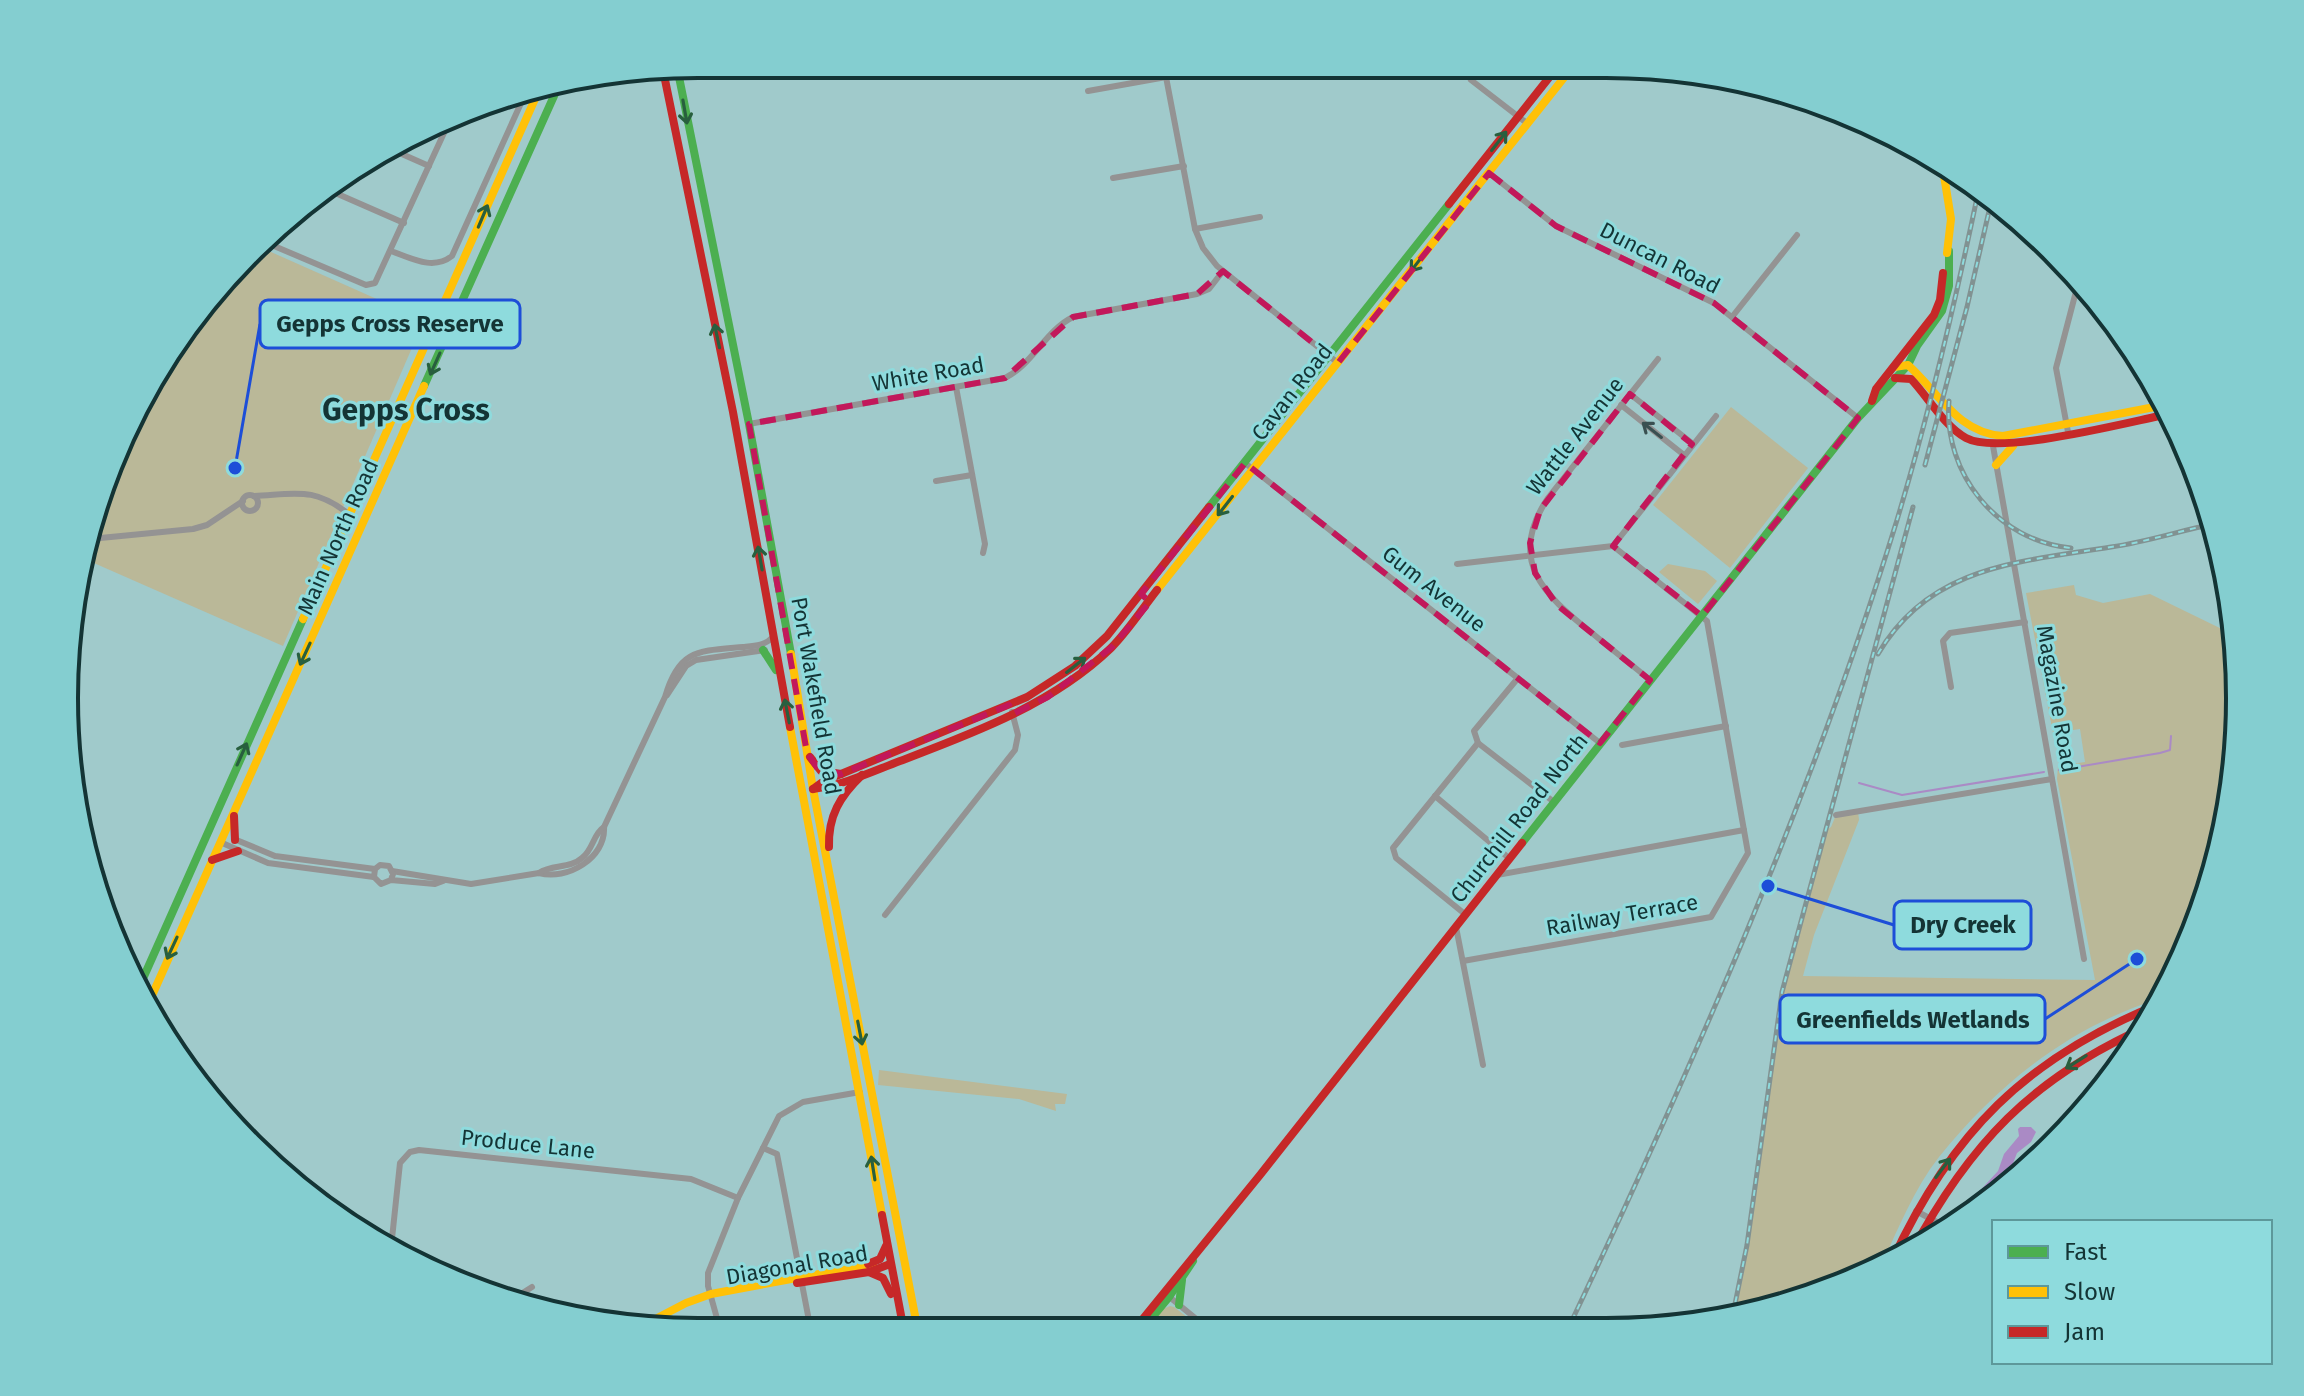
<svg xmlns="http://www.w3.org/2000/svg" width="2304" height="1396" viewBox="0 0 2304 1396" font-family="'Fira Sans',sans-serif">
<rect width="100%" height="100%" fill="#a0cacb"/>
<g fill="#bab898">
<path d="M262,248L424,320L283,646L87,560L98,495L171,345Z"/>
<path d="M1731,407L1808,468L1730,568L1653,505Z"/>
<path d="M1668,564L1705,571L1717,581L1698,604L1659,572Z"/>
<path d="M2074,585L2076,595L2103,603L2150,594L2228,632L2233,629L2240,698L2228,822L2192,941L2161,998C2069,1027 1999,1083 1939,1157C1914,1189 1898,1229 1881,1266L1809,1298L1732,1314L1738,1293L1755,1188L1775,1031L1796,933L1823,832L1831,827L1836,815L1858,811L1859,820L1814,935L1803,976L2095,980L2057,779L2058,766L2085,762L2080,729L2053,733L2026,593Z"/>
<path d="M879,1070L1067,1094L1065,1104H1055L1056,1111L1019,1099L878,1085Z"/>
<path d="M1170,1306L1174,1307L1205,1331H1154L1148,1326L1161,1310Z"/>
</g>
<path fill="#aa8ac5" d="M2020,1127H2031L2036,1132L2031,1142L2017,1153L2005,1184L1971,1210L1975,1196L1998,1171L2004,1154L2019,1136L2018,1129Z"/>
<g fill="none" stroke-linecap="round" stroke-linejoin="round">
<g stroke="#aa8ac5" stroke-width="2">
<path d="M2059,770L2160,753L2170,750L2171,736"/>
<path d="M1859,783L1902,795L2044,772"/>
</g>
<g stroke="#949393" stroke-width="6">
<path d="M1463,65L1471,80L1528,124"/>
<path d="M1166,77L1195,229L1203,248L1217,266L1338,363"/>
<path d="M1088,91L1233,65"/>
<path d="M395,151L429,166"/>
<path d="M1489,173L1556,226L1714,303L1858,418"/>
<path d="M1113,178L1184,166"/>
<path d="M324,188L404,223"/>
<path d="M1195,229L1260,217"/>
<path d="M267,243L366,285L375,283L449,122"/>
<path d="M391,251C411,258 433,271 452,256L526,92"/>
<path d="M1732,317L1797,235"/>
<path d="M956,387L985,544L983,553"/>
<path d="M1630,394L1693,444"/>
<path d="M1621,405L1684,455"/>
<path d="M749,424L1005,378C1033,364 1045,331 1073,317L1197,294L1209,289L1223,271"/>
<path d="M2068,432L2056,368L2079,280"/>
<path d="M1993,446L2084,959"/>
<path d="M1245,463L1600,743"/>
<path d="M936,481L972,475"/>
<circle cx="250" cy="503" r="8"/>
<path d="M254,496C295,494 314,486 350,515"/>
<path d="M90,539L193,529L207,525L243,501"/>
<path d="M1457,564L1613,546"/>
<path d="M1518,678L1474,731L1478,743L1554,802"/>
<path d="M1650,680C1631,664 1611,649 1592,633C1544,595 1506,560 1548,498L1658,359"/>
<path d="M1951,687L1943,641L1950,633L2025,622"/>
<path d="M667,695L686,666L696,660L765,650"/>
<path d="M1622,745L1726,726"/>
<path d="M1435,796L1510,859"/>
<path d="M1836,815L2052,779"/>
<path d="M234,839L275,856L375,869"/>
<path d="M220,842L268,863L374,877"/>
<path d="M392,871L471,884L539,873C567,881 606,858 604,827L665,697C679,649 698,651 743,647C755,646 764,646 773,637"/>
<path d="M539,873C552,864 570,869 582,858C593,850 593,834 604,827"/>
<path d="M1497,875L1744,830"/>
<path d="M391,880L393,874L389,866L380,865L375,869L374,877L381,884L391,880L435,884L443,881"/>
<path d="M885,915L1015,750L1018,735L1012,712"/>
<path d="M1466,915L1396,858L1393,848L1478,743"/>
<path d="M1456,927L1483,1065"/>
<path d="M1463,961L1711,917L1748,853L1707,621L1613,546L1716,416"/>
<path d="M763,1148L777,1154L811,1331"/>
<path d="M2045,1153L2071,1116L2092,1100"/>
<path d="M1916,1211L1948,1228"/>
<path d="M391,1248L400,1163L410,1152L419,1150L691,1179L738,1198"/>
<path d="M1167,1295L1211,1331"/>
<path d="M510,1301L532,1287"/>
<path d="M732,1331L718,1322L708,1286V1273L738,1198L779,1116L803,1102L860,1092"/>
</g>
<g stroke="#4caf50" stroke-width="8">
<path d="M677,67L749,424L791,654"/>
<path d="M424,386L558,87"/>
<path d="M1209,507L1449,204"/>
<path d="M763,650L776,670"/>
<path d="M1522,843L1858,418L1908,365L1917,346L1942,311L1949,286V251"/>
<path d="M141,983L303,619"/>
<path d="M1179,1305L1182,1280"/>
<path d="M1141,1331L1169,1297L1193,1261"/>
</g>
<g stroke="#ffc107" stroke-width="8">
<path d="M1942,163L1951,219L1947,253"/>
<path d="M1894,367L1908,365C1939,393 1958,433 2003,436L2165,405"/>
<path d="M1996,465L2013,446"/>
<path d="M1157,590L1574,65"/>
<path d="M303,619L539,90"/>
<path d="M791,654L813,789L918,1331"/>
<path d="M790,727L882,1215"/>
<path d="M150,1000L424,386"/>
<path d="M640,1327L686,1303L711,1294L873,1264"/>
</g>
<g stroke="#c62828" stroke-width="8">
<path d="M663,70L733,412L790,727"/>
<path d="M1449,204L1559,65"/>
<path d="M1895,378L1911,379C1928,397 1944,426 1966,438C1999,456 2128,422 2169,414"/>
<path d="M1872,401L1876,389L1934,315L1940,300L1943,273"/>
<path d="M810,757L821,771L841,774"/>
<path d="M813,789C844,785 871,772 900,761C974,733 1053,704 1111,648C1128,631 1142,609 1157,590"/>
<path d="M813,789L824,781L1027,697L1075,666L1107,636L1209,507"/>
<path d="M234,816L235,840"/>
<path d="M829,847C828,816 840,796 862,775"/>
<path d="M212,860L238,851"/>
<path d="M882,1215L904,1331"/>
<path d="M1911,1253C1969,1144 2032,1078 2146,1027"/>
<path d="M1892,1261C1951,1133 2026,1058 2157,1005"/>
<path d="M868,1264L880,1259L886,1246"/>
<path d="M869,1272L883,1278L891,1294"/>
<path d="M797,1283L869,1272L890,1264"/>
<path d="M1133,1331L1260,1175L1522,843"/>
</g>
<defs>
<g id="rail">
<path d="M1949,401C1943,474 1998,541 2071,548"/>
<path d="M1925,465L1967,307L1992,198"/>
<path d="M1878,654C1930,565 2020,562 2111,547C2146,542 2179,531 2213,524"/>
<path d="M1733,1314L1747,1245L1782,992L1913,507"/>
<path d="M1567,1331C1692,1067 1811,800 1897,520C1930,411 1956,299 1979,188"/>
</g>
</defs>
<use href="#rail" stroke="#819292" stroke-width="5"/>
<use href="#rail" stroke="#8edbdd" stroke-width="2" stroke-dasharray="6" stroke-linecap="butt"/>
</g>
<defs><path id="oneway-shaft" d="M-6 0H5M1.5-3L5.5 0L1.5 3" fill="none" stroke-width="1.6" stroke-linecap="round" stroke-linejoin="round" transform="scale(2)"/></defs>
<g stroke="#285f3e">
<use href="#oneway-shaft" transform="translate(685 112) rotate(80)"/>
<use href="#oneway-shaft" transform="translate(1499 141) rotate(-52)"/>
<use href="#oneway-shaft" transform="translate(483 216) rotate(-67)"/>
<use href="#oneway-shaft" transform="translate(1418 262) rotate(128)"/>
<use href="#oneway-shaft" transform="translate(717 336) rotate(-102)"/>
<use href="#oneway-shaft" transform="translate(435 364) rotate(114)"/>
<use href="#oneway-shaft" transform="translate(1225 506) rotate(128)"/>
<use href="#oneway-shaft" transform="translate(760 558) rotate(-100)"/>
<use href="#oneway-shaft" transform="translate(305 654) rotate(115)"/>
<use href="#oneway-shaft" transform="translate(1076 665) rotate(-38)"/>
<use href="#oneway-shaft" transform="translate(787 711) rotate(-101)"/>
<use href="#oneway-shaft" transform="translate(242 754) rotate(-66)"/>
<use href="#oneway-shaft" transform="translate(172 948) rotate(115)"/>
<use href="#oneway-shaft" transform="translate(860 1033) rotate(79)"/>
<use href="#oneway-shaft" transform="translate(2076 1062) rotate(148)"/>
<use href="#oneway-shaft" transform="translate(873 1168) rotate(-99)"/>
<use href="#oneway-shaft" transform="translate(1943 1168) rotate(-53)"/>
</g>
<use stroke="#3a5051" href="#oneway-shaft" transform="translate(1652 430) rotate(-142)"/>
<path fill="none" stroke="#c2185b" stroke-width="6" stroke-dasharray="16 10" stroke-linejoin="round" d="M1489,173L1556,226L1714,303L1858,418L1702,616L1613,546L1692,444L1630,394L1540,510L1530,543L1535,573L1557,605L1650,680L1600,743L1245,463L1141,594L1150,602L1112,647L1048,697L1013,714L1009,705L841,774L818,769L807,753L749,424L1005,378L1073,317L1197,294L1223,271L1338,363Z"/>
<g text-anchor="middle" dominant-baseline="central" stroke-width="6" stroke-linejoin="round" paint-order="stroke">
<g font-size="22" fill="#143435" stroke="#8edbdd">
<text transform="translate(1660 258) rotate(27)">Duncan Road</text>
<text transform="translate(928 374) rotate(-10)">White Road</text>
<text transform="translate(1292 392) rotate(-52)">Cavan Road</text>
<text transform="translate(1575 436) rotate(-52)">Wattle Avenue</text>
<text transform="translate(338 537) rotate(-66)">Main North Road</text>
<text transform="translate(1434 589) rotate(38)">Gum Avenue</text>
<text transform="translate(816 696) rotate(80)">Port Wakefield Road</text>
<text transform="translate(2057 699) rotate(80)">Magazine Road</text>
<text transform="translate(1519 818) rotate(-52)">Churchill Road North</text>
<text transform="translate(1622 915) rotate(-10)">Railway Terrace</text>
<text transform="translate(528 1144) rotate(6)">Produce Lane</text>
<text transform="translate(797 1265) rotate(-10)">Diagonal Road</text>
</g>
<g font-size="30" font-weight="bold" fill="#143435" stroke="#8edbdd">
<text x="406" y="410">Gepps Cross</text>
</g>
</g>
<path d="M0 0H2304V1396H0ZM698 78H1606A620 620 0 0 1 2226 698V698A620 620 0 0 1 1606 1318H698A620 620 0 0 1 78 698V698A620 620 0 0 1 698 78Z" fill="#84ced0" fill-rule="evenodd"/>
<path fill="none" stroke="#143435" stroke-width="4" d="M698 78H1606A620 620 0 0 1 2226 698V698A620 620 0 0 1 1606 1318H698A620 620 0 0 1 78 698V698A620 620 0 0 1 698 78Z"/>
<path fill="none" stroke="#1d4ed8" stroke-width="3" d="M235 468L260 324M1768 886L1894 925M2137 959L2045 1019"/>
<g fill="#1d4ed8" stroke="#8edbdd" stroke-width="3">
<circle cx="235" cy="468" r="8"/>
<circle cx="1768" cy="886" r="8"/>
<circle cx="2137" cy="959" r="8"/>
</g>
<g fill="#8edbdd" stroke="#1d4ed8" stroke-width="3">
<rect x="260" y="300" width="260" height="48" rx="8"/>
<rect x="1894" y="901" width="137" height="48" rx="8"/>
<rect x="1780" y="995" width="265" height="48" rx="8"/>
</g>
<g font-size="24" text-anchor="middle" font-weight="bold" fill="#143435">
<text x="390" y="332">Gepps Cross Reserve</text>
<text x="1963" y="933">Dry Creek</text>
<text x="1913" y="1028">Greenfields Wetlands</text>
</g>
<rect x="1992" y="1220" width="280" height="144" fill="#8edbdd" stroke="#5d989a" stroke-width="2"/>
<rect x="2008" y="1246" width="40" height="12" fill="#4caf50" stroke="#5d989a" stroke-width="2"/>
<text x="2064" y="1260" font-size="24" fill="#143435">Fast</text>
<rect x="2008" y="1286" width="40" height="12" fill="#ffc107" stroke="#5d989a" stroke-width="2"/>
<text x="2064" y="1300" font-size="24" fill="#143435">Slow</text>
<rect x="2008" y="1326" width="40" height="12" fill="#c62828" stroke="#5d989a" stroke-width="2"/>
<text x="2064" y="1340" font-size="24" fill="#143435">Jam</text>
</svg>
